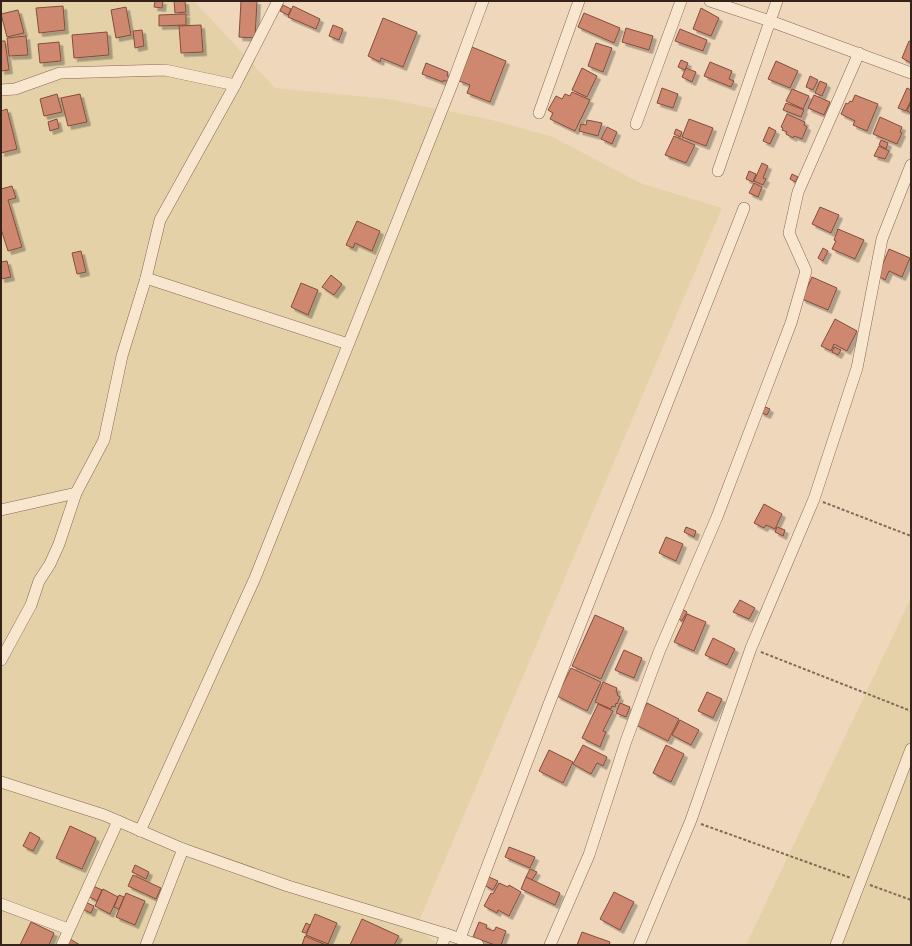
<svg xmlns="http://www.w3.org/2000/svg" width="912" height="946" viewBox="0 0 912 946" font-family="'Source Serif 4',serif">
<defs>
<filter id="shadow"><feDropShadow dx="3.5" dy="3.5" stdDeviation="0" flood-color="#0004"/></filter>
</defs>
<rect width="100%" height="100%" fill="#eed7bb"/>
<g fill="#e4d1a8">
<path d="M1,1H194L275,88L388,99L492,120L553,137L640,183L722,208L416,928L440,945H1Z"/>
<path d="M911,598V945H746Z"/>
</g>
<g fill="#ce8870" stroke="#854c3a" filter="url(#shadow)">
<path d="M155,1H163L162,8L154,7Z"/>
<path d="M174,1H185L186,12L175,13Z"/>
<path d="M241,1H257L255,38L239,37Z"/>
<path d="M283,5L291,9L288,15L280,11Z"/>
<path d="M63,6L65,30L39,33L36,8Z"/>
<path d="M293,6L320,19L316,29L288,17Z"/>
<path d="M126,7L131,35L116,38L111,10Z"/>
<path d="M701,8L719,18L711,36L693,29Z"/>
<path d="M18,10L24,33L7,37L1,14Z"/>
<path d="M584,13L620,28L614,43L578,27Z"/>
<path d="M186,14V25L159,26V15Z"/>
<path d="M383,18L417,32L403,67L381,58L380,62L368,56Z"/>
<path d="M201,25L203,52L181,53L179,26Z"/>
<path d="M333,25L343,29L339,40L329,36Z"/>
<path d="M626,28L653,36L649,50L622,42Z"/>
<path d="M680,29L707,40L703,51L675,41Z"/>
<path d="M142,30L144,46L135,48L133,31Z"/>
<path d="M107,32L109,55L74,58L72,35Z"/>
<path d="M26,36L28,55L9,56L7,38Z"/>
<path d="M1,41H5L9,70L1,71Z"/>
<path d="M909,41L911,42V63L902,58Z"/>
<path d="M59,42L61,61L40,63L38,44Z"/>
<path d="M596,43L612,48L603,72L588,66Z"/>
<path d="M472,47L506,61L490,102L467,93L470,85L459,81Z"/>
<path d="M681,60L688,63L685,70L678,67Z"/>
<path d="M776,61L798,71L790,88L768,79Z"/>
<path d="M710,62L732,71L729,79L734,81L731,87L704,76Z"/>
<path d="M426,63L448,72L447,76L449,77L448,82L444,80L443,82L422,74Z"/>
<path d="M582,68L597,76L587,97L572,90Z"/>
<path d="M686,68L696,72L692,82L682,77Z"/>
<path d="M810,76L818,80L813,90L806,87Z"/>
<path d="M820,81L827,84L822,96L815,93Z"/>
<path d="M662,88L678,94L673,108L657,103Z"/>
<path d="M907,88L911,90V100L906,111L898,108Z"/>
<path d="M792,89L809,96L803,109L786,101Z"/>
<path d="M572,92L590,100L575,131L550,119L553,113L548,110L556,96L562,99L565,94L570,96Z"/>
<path d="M57,94L62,112L44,116L40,99Z"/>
<path d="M80,94L87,122L68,126L61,98Z"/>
<path d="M814,95L830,102L824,115L808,108Z"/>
<path d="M855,95L878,104L867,131L853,125L855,121L841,114L846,103L848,104L850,101L852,102Z"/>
<path d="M786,103L804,110L801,117L783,110Z"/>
<path d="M910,104L911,105V113L907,111Z"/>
<path d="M7,109L17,149L1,153V111Z"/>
<path d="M787,114L805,122L804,125L807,127L802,139L794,136L793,138L786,134L787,132L782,130L783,128L781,127Z"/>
<path d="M880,117L902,127L900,132L902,133L897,144L873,134Z"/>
<path d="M57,119L59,128L50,131L48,122Z"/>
<path d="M689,119L713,128L706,146L682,137Z"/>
<path d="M587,120L602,123L598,136L579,131L581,124L586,125Z"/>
<path d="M607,127L617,132L612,144L601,139Z"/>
<path d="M769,127L776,131L770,144L763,141Z"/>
<path d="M676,129L682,132L680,137L674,134Z"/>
<path d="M674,136L695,145L686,163L665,155Z"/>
<path d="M881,140L888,143L886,149L879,145Z"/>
<path d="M879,146L889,151L885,159L874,156Z"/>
<path d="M762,163L768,166L763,178L766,179L763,185L754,181Z"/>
<path d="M749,171L756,174L753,182L746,179Z"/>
<path d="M792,174L798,177L795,182L790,179Z"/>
<path d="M754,183L762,187L758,197L749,193Z"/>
<path d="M12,186L16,198L8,200L22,247L8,251L1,229V189Z"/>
<path d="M820,207L839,215L831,233L812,224Z"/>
<path d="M357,221L380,231L372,251L355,243L353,248L346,245Z"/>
<path d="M838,229L864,240L855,259L832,249L836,241L834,240Z"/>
<path d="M823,248L828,251L823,261L818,258Z"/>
<path d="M889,249L910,258L902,277L889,271L885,280L878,276Z"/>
<path d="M81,251L86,272L77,274L72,253Z"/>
<path d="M7,261L11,277L1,279V262Z"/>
<path d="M331,275L342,284L334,295L322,287Z"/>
<path d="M812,277L837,288L828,310L802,299Z"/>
<path d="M301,283L318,290L308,315L291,307Z"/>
<path d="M835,319L857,331L847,351L834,344L831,351L821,346Z"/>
<path d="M834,347L841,350L838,355L832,352Z"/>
<path d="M763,406L770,409L767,415L760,412Z"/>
<path d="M764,504L782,514L775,529L766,525L764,528L754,523Z"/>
<path d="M686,527L696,531L694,537L684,532Z"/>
<path d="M777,527L785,530L783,536L775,532Z"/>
<path d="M666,537L683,544L676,561L659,553Z"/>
<path d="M740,600L755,608L749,619L733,612Z"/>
<path d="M682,609L687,612L682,621L677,618Z"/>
<path d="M687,614L706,622L694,651L674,642Z"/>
<path d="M595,615L624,628L601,679L572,666Z"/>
<path d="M713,638L735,649L727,665L705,655Z"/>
<path d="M624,650L642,658L634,678L615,670Z"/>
<path d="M571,668L601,682L587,711L557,696Z"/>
<path d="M603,682L617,688L616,692L618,693L617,695L620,697L617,704L616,703L615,707L612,706L611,709L595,702Z"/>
<path d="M707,692L722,699L713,718L698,711Z"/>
<path d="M620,703L630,707L626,717L616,713Z"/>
<path d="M647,703L679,719L668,741L636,725Z"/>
<path d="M598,704L613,711L603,731L606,732L600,747L582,738Z"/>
<path d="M680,720L699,730L691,745L672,735Z"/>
<path d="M583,745L607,757L603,766L597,763L591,774L573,764Z"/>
<path d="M666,745L684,754L671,782L653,773Z"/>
<path d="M549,750L573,762L563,783L539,771Z"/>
<path d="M70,826L96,838L82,869L56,858Z"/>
<path d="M30,832L40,838L33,851L23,846Z"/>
<path d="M509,847L535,857L530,868L505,857Z"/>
<path d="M135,865L149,872L146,879L132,872Z"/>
<path d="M530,869L537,872L532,880L526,877Z"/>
<path d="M133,875L161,888L156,899L128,886Z"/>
<path d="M489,877L498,881L493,890L484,885Z"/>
<path d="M526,877L560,893L555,905L521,889Z"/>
<path d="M499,883L508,887L509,885L521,892L509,916L498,910L497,913L484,906L491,893L493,894Z"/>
<path d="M93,886L102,890L97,901L88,896Z"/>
<path d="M103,889L118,897L110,914L95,906Z"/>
<path d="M614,892L634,902L620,930L600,919Z"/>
<path d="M126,893L145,901L135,925L116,917Z"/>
<path d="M119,895L124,897L119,909L114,907Z"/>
<path d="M85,902L94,906L91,913L82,909Z"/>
<path d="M315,914L337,923L328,944L306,935Z"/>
<path d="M362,919L399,936L394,945H350Z"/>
<path d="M31,922L54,933L49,945H20Z"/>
<path d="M479,922L487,925L486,928L494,931L496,927L506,931L501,945H495L473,937Z"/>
<path d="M306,923L310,925L306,933L302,932Z"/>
<path d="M582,932L610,942L609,945H577Z"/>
<path d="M305,936L326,945H302Z"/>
<path d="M70,939L80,945H69L67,944Z"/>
</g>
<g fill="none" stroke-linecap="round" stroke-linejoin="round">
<defs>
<g id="street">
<path d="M710,1L770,21L911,73"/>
<path d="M1,90L15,89L60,73L165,70L235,85"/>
<path d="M539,113L579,1"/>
<path d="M636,124L681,1"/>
<path d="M718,171L777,1"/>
<path d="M146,278L348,344"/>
<path d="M1,510L76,493"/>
<path d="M1,660L31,605L39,581L50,564L59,544L76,493L104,440L122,356L146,278L160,220L235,85L278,1"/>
<path d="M1,782L104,815L183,849L288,886L446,934L478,945"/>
<path d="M140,831L255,578L453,82L483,1"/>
<path d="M1,904L68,929"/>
<path d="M460,938L549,704L744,208"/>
<path d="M62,945L118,821"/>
<path d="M146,945L183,849"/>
<path d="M442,945L446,934"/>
<path d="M550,945L589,855L626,741L659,652L717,517L791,323L806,271L789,233L798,192L859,53"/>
<path d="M639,945L691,820L751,648L814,499L857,368L882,239L911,165"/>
<path d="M836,945L911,749"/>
</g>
</defs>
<use href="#street" stroke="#856755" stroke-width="12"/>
<g stroke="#856755" stroke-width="2" stroke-dasharray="3 2" stroke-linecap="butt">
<path d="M823,502L911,536"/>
<path d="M761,652L911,711"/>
<path d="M701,824L851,878"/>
<path d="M870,885L911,900"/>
</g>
<use href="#street" stroke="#f9e6ce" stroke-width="11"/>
</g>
<rect width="912" height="946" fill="none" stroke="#34231a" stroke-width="4"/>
</svg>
